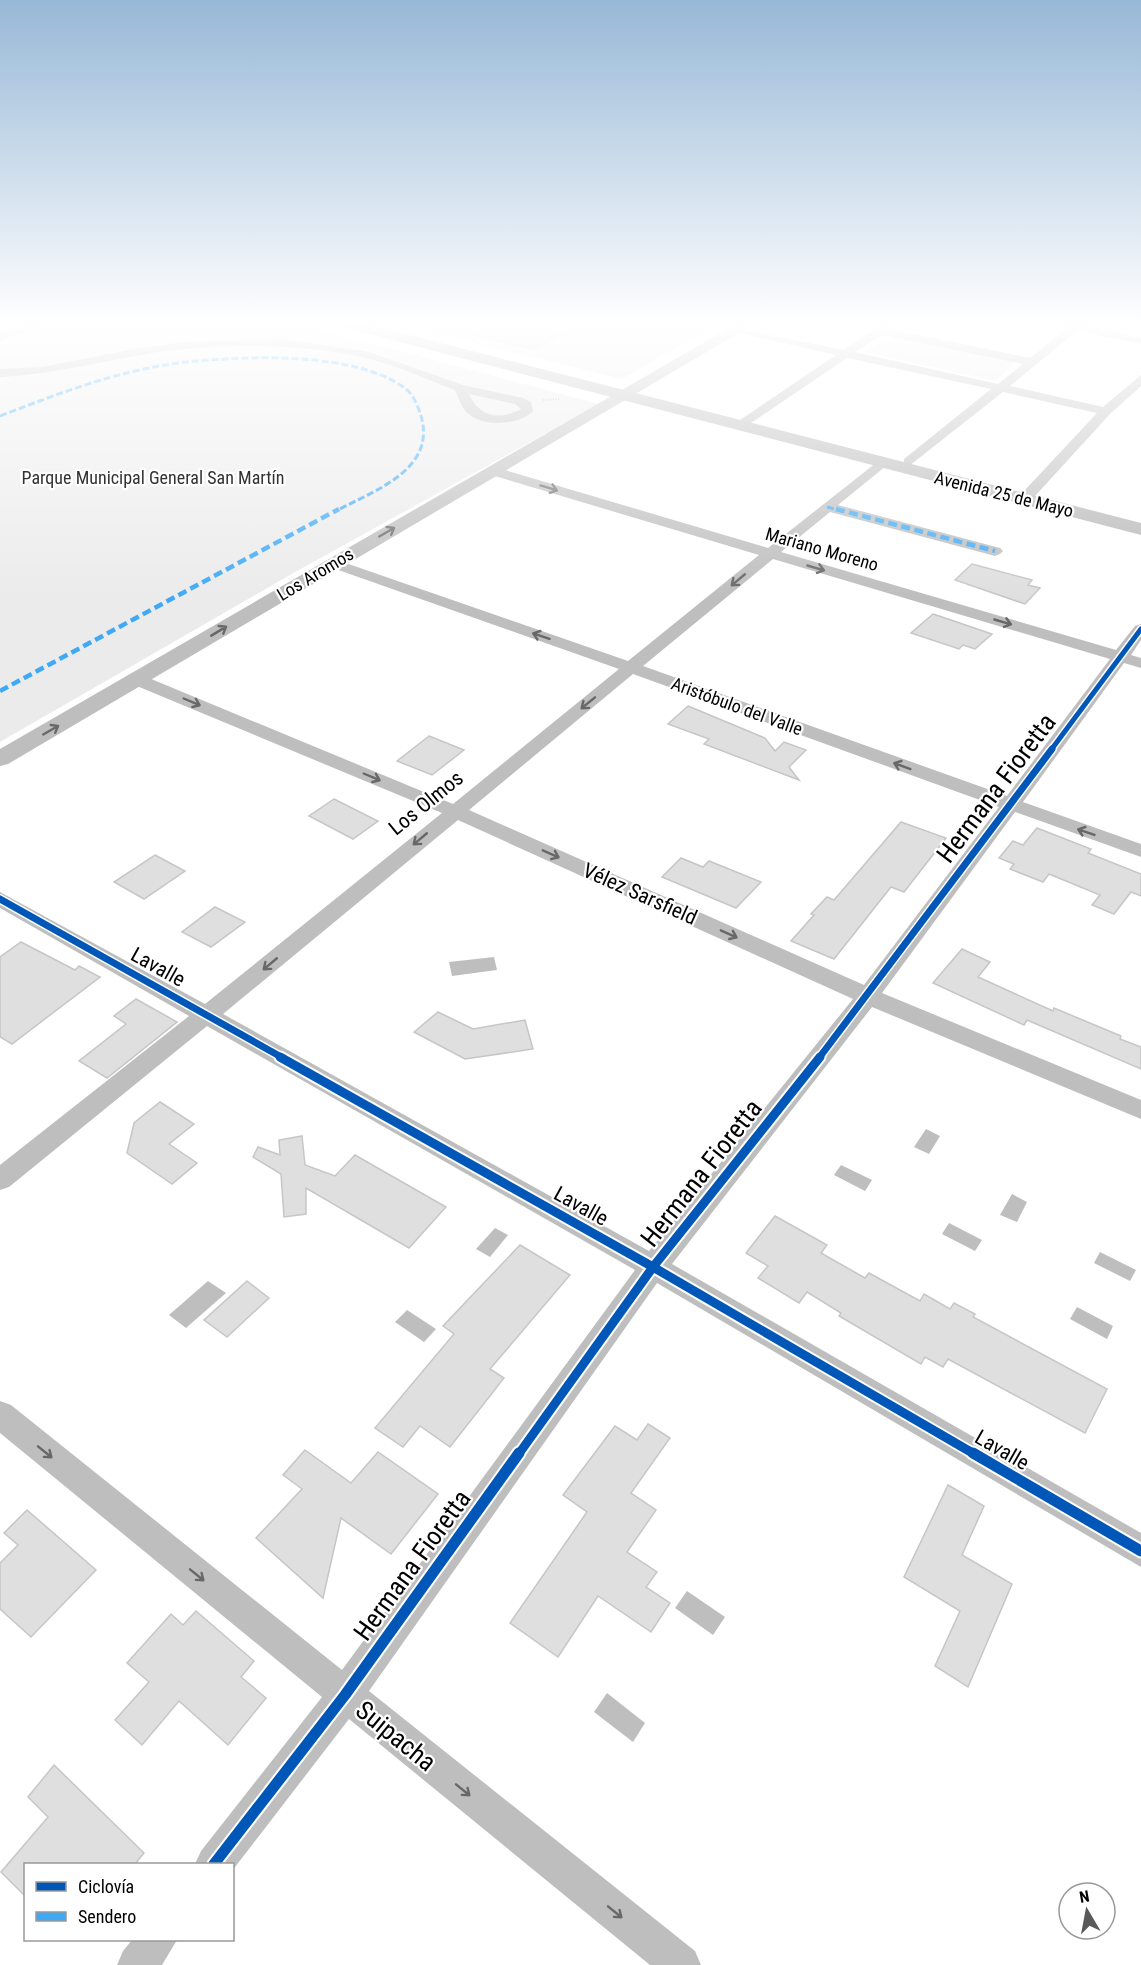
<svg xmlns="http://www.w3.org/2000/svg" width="1141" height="1965" viewBox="0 0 1141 1965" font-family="'Roboto Condensed',sans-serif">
<rect width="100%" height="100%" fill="#fff"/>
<g fill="#ebebeb">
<path d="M0,324H299L599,404L297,571L0,742Z"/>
<path d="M399,324H717L622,379Z"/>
<path d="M893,337L1016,362L995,381L865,352Z"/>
</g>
<g fill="#bebebe">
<path d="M494,957L497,970L452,976L449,962Z"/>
<path d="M926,1129L940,1136L929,1154L914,1147Z"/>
<path d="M841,1165L872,1180L865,1191L834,1175Z"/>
<path d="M1012,1194L1027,1202L1017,1222L1000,1215Z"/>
<path d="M949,1223L982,1240L975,1251L942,1234Z"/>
<path d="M495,1228L508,1235L490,1257L476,1249Z"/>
<path d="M1100,1252L1136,1270L1130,1281L1094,1263Z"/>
<path d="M208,1281L226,1293L186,1328L169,1315Z"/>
<path d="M1077,1307L1113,1326L1107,1339L1070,1319Z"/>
<path d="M407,1310L436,1329L424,1342L395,1322Z"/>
<path d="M687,1591L725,1617L713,1635L675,1608Z"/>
<path d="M607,1693L645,1723L633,1742L594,1712Z"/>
</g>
<g fill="#dfdfdf" stroke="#c6c6c6" stroke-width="1.5">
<path d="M462,324H531L565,332L533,349L461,332Z"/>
<path d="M972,564L1032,580L1028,585L1040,588L1025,604L955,580Z"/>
<path d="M933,614L948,619L992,634L975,649L963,645L959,649L911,633Z"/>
<path d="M688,706L765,738L775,751L784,742L806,750L789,767L799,780L704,744L709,739L668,724Z"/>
<path d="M429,736L464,750L432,775L397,761Z"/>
<path d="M334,799L378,821L353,839L309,816Z"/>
<path d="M901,822L946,838L904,892L891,887L834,959L791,941L814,915L811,914L827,897L834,900Z"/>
<path d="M1037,828L1091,849L1088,853L1141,874V896L1131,892L1114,914L1092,905L1100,895L1049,874L1043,882L1010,869L1014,864L999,858L1013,841L1023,845Z"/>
<path d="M155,855L185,871L144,899L114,882Z"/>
<path d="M681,858L703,867L709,861L761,882L736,908L662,877Z"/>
<path d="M215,907L245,922L211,947L182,932Z"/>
<path d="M21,942L75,970L79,966L100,977L12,1044L0,1037V957Z"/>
<path d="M962,949L990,962L978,977L1053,1011L1054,1008L1121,1036L1120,1039L1141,1047V1069L1027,1020L1024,1025L933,983Z"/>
<path d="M136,999L177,1022L107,1078L79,1061L126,1024L114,1016Z"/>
<path d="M438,1012L473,1029L525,1020L533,1049L465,1059L414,1032Z"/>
<path d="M160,1102L194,1124L169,1144L197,1163L172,1184L127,1153L134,1123Z"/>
<path d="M302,1136L305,1165L335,1176L355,1155L446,1207L409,1248L306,1188V1214L284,1217L281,1174L253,1157L258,1147L280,1155L279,1140Z"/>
<path d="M775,1216L827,1245L821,1253L865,1278L869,1273L920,1301L924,1294L950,1309L954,1303L975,1314L973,1317L1107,1389L1085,1433L948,1359L943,1367L925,1357L921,1364L839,1316L841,1313L807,1292L799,1303L758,1278L768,1266L746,1253Z"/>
<path d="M520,1245L570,1275L490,1369L504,1378L450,1447L420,1426L403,1447L375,1428L454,1334L443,1326Z"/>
<path d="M247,1281L269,1298L227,1337L204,1320Z"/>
<path d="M648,1424L670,1438L631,1493L656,1510L627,1552L657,1572L646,1587L670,1603L651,1632L598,1596L558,1657L510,1623L587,1512L563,1495L615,1426L637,1440Z"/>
<path d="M305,1450L351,1483L378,1452L438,1494L391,1554L341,1518L323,1598L256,1538L302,1489L283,1475Z"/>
<path d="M948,1485L984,1506L962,1555L1012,1584L968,1687L935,1666L960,1611L904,1577Z"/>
<path d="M27,1510L96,1570L31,1637L0,1609V1563L18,1545L4,1533Z"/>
<path d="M196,1611L254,1661L241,1677L266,1698L228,1745L179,1701L142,1745L115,1720L149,1682L127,1663L171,1614L183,1625Z"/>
<path d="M54,1765L144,1853L135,1864H26V1897L1,1872L48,1817L28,1797Z"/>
</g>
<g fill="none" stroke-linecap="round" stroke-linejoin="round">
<g stroke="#b9b9b9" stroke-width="2" stroke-dasharray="1 1.5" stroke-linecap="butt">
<path d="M318,324L329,327"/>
<path d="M543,400L560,399"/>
</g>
<g fill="#bebebe" fill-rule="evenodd">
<path d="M29,324H46L0,341V334Z"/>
<path d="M882,324H895L889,329L1030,358L1066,329L1059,327L1058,324H1084L1141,338V344L1077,331L1010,386L1103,407L1141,375V386L1110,414L1035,496L1030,497L1023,493L1025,490L1097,413L1003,392L909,466L904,465V459L991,389L847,358L751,423L746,424L740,420L836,355L734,332V328L844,350ZM882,335L1023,364L998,384L855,352Z"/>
<path d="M283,339L369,352L463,385L523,398L531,402L533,411C520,425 485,427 470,415C462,410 459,399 455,390C425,379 392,363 361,357C303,345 243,343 184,349C122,355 62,374 0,377V369L42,367L134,349L186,342ZM469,394L515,404L521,409C498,421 480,417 469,394Z"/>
<path d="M881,459L886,460V466L838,505L1000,548L1003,551L1000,554L995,556L830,512L781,552L1116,650L1135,626L1141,624V640L1131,655L1141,658V668L1124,663L1023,802L1141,844V857L1015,812L882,993L1141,1100V1119L872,1007L672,1264L1141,1533V1567L657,1283L369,1691L695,1951L701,1965H650L349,1719L232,1871V1864H195L201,1851L322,1697L0,1433V1401L11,1405L342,1670L635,1270L207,1026L9,1187L0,1190V1165L189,1016L0,908V892L205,1004L442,813L132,684L129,680L132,676H144L453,804L619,669L327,566L324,563L327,560H337L628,661L759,555L488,474V468H498L768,548ZM773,559L1110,659L1007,796L643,666ZM633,674L999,807L864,985L469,810ZM458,820L853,999L649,1251L223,1014Z"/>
<path d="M132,1940H177L162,1965H117L123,1951Z"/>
</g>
<path fill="#bebebe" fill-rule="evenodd" d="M736,324H754L8,764L0,766V749Z"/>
<path fill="#b8b8b8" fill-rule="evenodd" d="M340,324H367L1141,523V535L342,327Z"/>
<g stroke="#3fa9f5" stroke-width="3" stroke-dasharray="7 3" stroke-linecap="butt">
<path d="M0,416C65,391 127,367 197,361C255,356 357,352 406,389C414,395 418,407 421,416C437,470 373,491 336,511"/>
<path d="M827,507L842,511"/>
</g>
<g stroke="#3fa9f5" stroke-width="4.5" stroke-dasharray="9 4.5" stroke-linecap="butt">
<path d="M836,509L995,551"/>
<path d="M0,691L339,509"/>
</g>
<defs>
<path id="cycleway-far3" d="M1051,750L1141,629"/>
<g id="cycleway-far2">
<path d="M0,899L283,1058"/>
<path d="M819,1058L1052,749"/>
</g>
<g id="cycleway-far1">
<path d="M280,1057L653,1267L976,1455"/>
<path d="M518,1455L653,1267L820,1057"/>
</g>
<g id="cycleway">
<path d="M973,1453L1141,1551"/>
<path d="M214,1864L345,1695L519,1453"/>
</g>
</defs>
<use href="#cycleway-far3" stroke="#fff" stroke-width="8"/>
<use href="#cycleway-far2" stroke="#fff" stroke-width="10"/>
<use href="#cycleway-far1" stroke="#fff" stroke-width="13"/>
<use href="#cycleway" stroke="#fff" stroke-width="15"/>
<use href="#cycleway-far3" stroke="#0057b8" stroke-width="5"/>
<use href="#cycleway-far2" stroke="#0057b8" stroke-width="7"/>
<use href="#cycleway-far1" stroke="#0057b8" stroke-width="9"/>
<use href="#cycleway" stroke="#0057b8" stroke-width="11"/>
</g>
<defs><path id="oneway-shaft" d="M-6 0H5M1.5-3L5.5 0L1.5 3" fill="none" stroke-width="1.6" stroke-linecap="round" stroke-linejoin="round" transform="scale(1.5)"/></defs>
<g stroke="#686868">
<use href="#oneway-shaft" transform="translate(549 488) rotate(17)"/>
<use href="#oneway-shaft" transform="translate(387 532) rotate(-30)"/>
<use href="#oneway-shaft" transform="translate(816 568) rotate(16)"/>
<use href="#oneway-shaft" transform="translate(738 580) rotate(140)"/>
<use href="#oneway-shaft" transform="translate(1003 622) rotate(16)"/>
<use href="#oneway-shaft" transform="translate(219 631) rotate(-31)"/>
<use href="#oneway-shaft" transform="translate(541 636) rotate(-161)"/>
<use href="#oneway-shaft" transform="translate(192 702) rotate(23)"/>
<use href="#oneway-shaft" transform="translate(588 703) rotate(141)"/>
<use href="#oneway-shaft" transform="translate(51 730) rotate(-30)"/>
<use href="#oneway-shaft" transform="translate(902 766) rotate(-160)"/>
<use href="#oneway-shaft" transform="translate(372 777) rotate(23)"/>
<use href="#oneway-shaft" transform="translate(1086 832) rotate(-161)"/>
<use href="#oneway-shaft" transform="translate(420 839) rotate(140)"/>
<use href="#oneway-shaft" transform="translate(551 854) rotate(24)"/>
<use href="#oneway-shaft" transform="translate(729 934) rotate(24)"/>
<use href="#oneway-shaft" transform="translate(270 964) rotate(140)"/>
<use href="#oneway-shaft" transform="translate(45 1452) rotate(39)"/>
<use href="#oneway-shaft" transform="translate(197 1575) rotate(39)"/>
<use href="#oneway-shaft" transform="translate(463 1790) rotate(39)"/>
<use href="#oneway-shaft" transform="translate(615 1912) rotate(39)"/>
</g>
<linearGradient id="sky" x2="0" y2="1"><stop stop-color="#97b8d7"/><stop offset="0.54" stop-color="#fff"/><stop offset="1" stop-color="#fff" stop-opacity="0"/></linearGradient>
<rect width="1141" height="599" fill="url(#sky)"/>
<g text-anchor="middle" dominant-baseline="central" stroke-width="4.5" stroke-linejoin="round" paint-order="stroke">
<g font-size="18" fill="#323232" stroke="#fff">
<text x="153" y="477">Parque Municipal General San Martín</text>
</g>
<g font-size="18" fill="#000" stroke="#fff">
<text transform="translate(1004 494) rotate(14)">Avenida 25 de Mayo</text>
<text transform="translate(822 549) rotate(16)">Mariano Moreno</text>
<text transform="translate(315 574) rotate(-31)">Los Aromos</text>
<text transform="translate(737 706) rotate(20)">Aristóbulo del Valle</text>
</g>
<g font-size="21" fill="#000" stroke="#fff">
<text transform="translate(426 803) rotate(-39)">Los Olmos</text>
<text transform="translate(640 894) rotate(24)">Vélez Sarsfield</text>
<text transform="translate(158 967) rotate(29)">Lavalle</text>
<text transform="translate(581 1206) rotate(29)">Lavalle</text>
<text transform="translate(1002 1450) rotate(30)">Lavalle</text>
</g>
<g font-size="26" fill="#000" stroke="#fff">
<text transform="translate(996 788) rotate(-53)">Hermana Fioretta</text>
<text transform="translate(701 1173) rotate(-52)">Hermana Fioretta</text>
<text transform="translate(412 1565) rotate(-54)">Hermana Fioretta</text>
<text transform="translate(396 1736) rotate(39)">Suipacha</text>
</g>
</g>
<rect x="24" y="1863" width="210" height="78" fill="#ffffff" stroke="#999999" stroke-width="1.5"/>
<rect x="36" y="1882" width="30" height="9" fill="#0057b8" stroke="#999999" stroke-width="1.5"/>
<text x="78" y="1893" font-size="18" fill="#000000">Ciclovía</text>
<rect x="36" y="1912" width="30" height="9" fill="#3fa9f5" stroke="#999999" stroke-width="1.5"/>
<text x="78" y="1923" font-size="18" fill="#000000">Sendero</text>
<g transform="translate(1087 1911) rotate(350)"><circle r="28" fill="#ffffff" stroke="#999999" stroke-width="1.5"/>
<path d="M0-4.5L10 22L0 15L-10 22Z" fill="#595959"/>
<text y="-9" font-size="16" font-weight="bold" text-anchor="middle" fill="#000000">N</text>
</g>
</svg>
